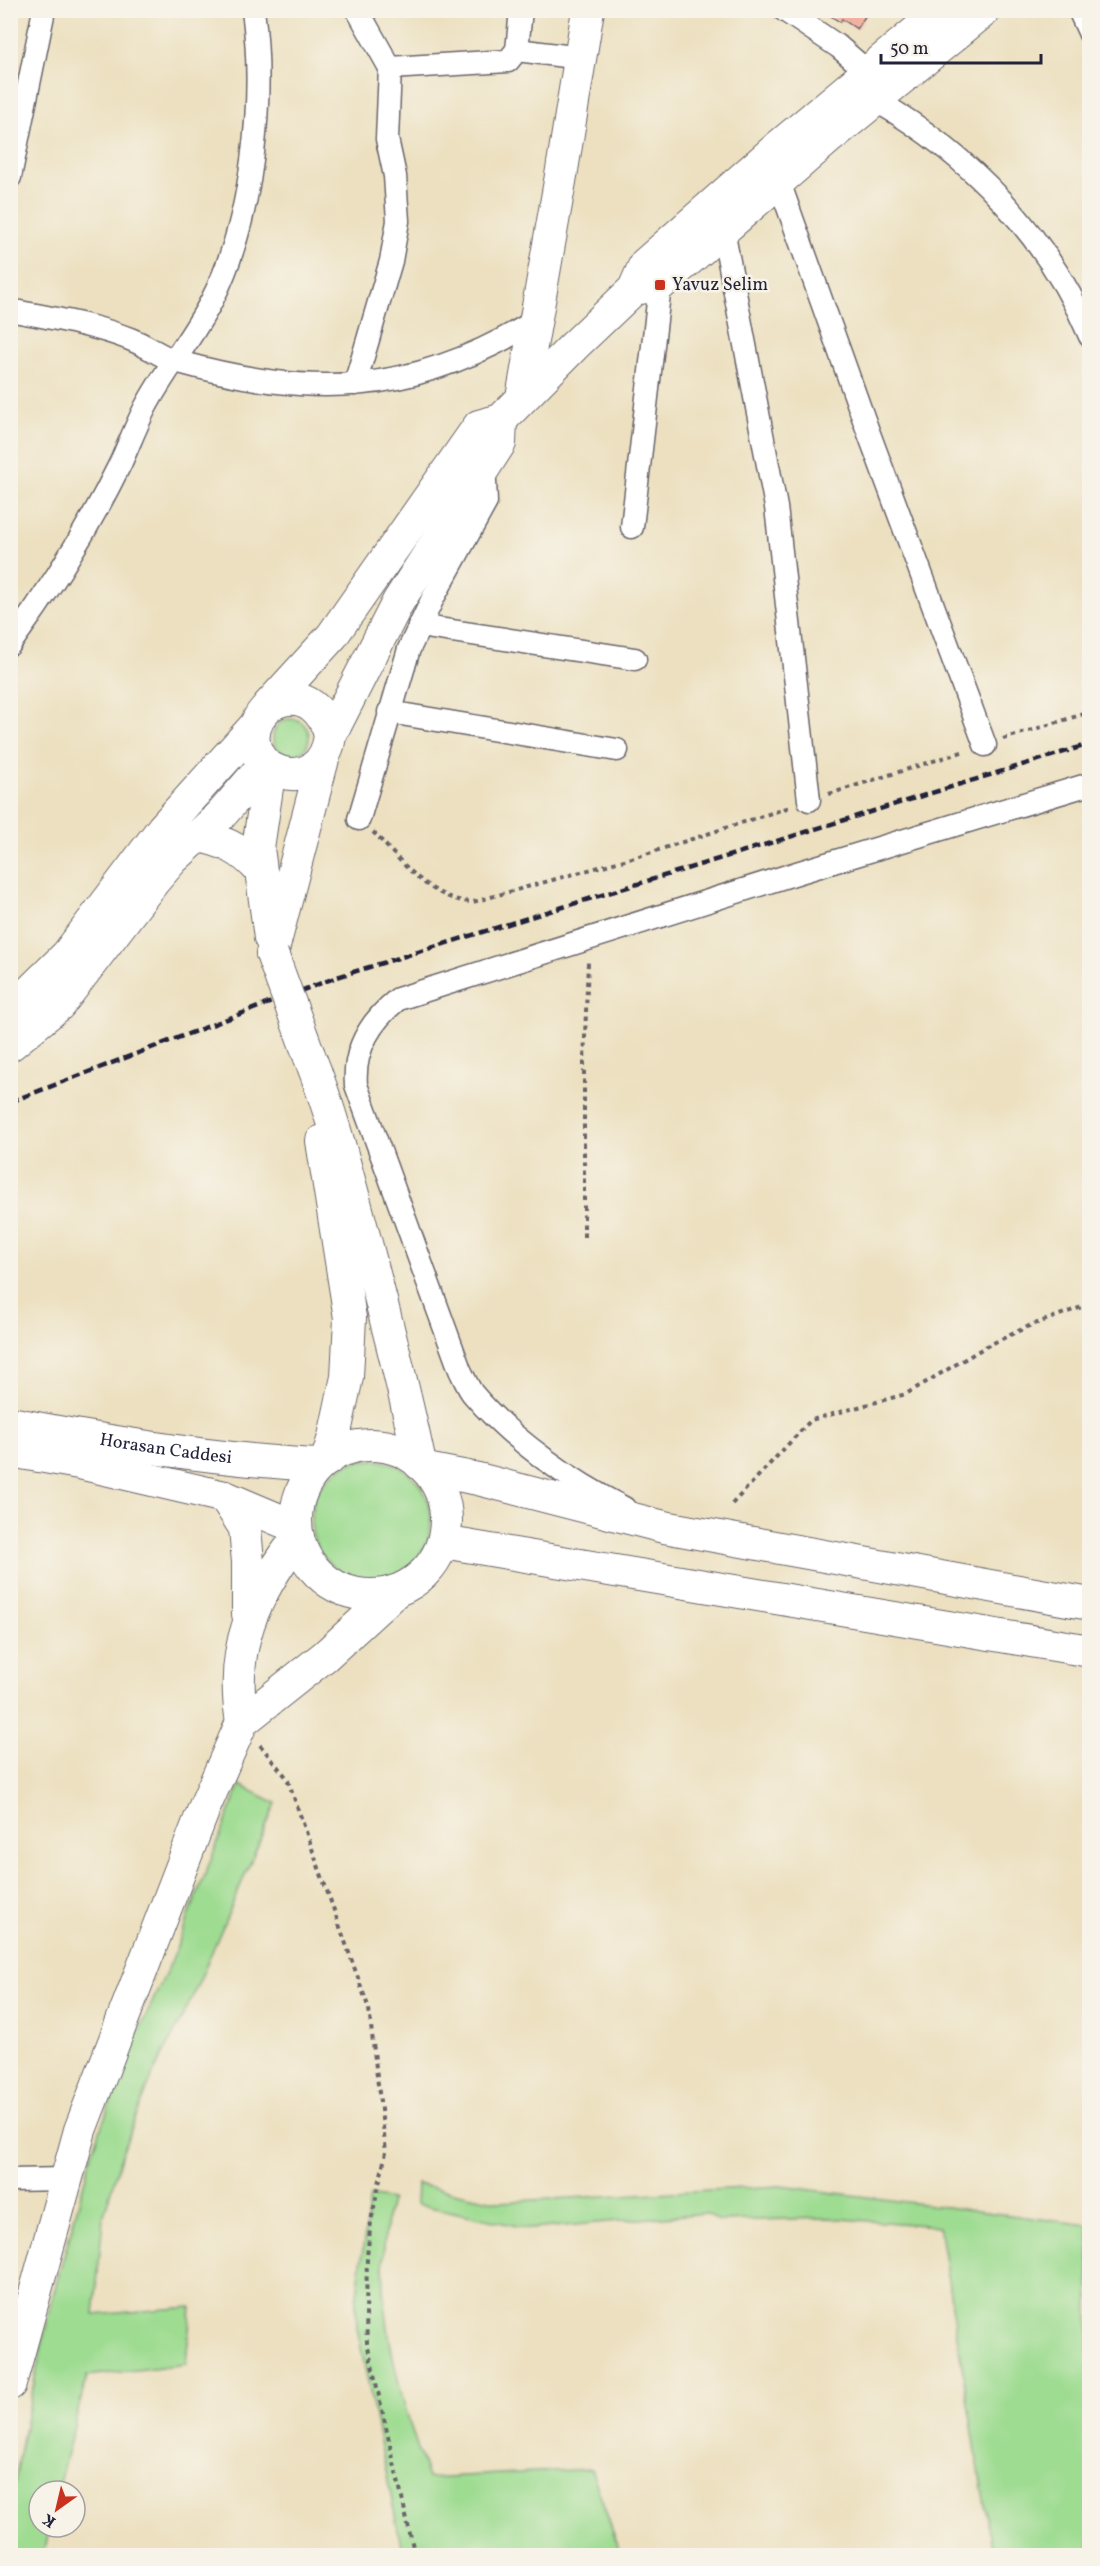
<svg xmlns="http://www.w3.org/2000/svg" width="1100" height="2566" viewBox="0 0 1100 2566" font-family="Vollkorn,serif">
<rect width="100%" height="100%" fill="#f7f3e8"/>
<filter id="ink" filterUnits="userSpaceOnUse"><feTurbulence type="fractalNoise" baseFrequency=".0167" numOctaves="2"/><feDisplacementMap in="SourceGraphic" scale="12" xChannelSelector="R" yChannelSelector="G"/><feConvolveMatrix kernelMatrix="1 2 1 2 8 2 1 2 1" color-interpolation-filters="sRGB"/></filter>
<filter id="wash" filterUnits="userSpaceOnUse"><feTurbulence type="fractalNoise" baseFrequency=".008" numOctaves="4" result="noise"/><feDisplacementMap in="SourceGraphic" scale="24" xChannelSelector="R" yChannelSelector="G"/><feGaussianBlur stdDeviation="1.35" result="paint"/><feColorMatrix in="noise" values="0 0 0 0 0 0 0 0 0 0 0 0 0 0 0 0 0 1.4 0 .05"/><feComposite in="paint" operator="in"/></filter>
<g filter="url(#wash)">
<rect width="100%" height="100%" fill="#ece0c0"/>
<g fill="#9edc91" stroke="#607f66" stroke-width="1.5">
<circle cx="291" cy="737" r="18"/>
<circle cx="371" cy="1520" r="60"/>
<path d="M240,1785L276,1803L192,1998L153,2074L122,2153L103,2218L94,2315L191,2307L186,2364L87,2376L57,2491H39V2527H49L43,2555H11V2504L24,2431L51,2303L92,2154L124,2063L171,1962Z"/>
<path d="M417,2184L499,2202L780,2186L1089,2225V2555H993L939,2226L828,2218L719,2221L706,2213L531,2229L416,2204Z"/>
<path d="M370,2196L391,2200C369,2288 398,2395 428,2478L591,2469L621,2555H403L357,2328L356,2301Z"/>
</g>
<g id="blocks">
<path fill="#f2a291" d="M830,10H869L857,29L842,19L840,22L828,14Z"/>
</g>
</g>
<g filter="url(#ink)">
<use href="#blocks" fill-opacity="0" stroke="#69646a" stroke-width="1.5"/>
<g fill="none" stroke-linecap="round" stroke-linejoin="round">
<defs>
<g id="street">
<path d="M784,10L839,47L868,72"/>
<path d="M1079,10L1090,34"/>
<path d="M517,50L521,10"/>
<path d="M390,68L508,61L517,50L581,58"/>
<path d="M875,100C970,155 1047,235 1090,336"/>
<path d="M10,177L44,10"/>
<path d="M779,182L868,431L985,745"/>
<path d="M723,230L776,507L809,800"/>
<path d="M10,310C50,318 92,324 130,339C146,345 160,356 175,361C311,399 413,396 535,321"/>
<path d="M355,384L391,261L398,221L395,176L387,139L390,68L358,11"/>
<path d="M632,527L660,285"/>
<path d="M419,626L635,659"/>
<path d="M10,644C52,587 90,526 121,462C129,444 136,426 145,408C165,370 193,337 212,300C253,220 265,98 253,10"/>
<path d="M389,712L617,750"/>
<path d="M359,819L409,649L433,598L486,502L485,481L481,473"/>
<path d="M624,1508C572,1482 511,1439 473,1394C468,1388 464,1378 460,1370L356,1085C353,1049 371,1021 398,999L800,872L1090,784"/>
<path d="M10,2180L66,2179"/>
</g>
<g id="secondary">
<path d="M634,289L660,285L830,137L985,10"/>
<path d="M522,398L562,170L588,10"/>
<path d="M268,706L332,636L479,426L501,420L574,346L634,289L645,264L779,146L942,10"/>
<path d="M330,736C325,712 304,690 277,702C269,705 262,712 258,720C233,771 321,803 330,736L398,602L500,443L501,420"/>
<path d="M270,768L258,848L270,938"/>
<path d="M197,836C223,840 243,850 260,870"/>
<path d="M272,954L323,759"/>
<path d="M10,1011L67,955L163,828L255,726"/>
<path d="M10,1045L59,1005L154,881L173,859L221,815L265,764"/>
<path d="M309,1055C334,1118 349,1181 367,1247C386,1319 405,1391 420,1464"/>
<path d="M322,1141L350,1318L347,1377L334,1437L327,1460"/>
<path id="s1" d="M10,1423C112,1443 216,1460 320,1465"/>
<circle cx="371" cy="1520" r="75"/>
<path d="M10,1451L79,1463L225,1497L296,1527"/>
<path d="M426,1469L478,1479L664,1527L1090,1604"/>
<path d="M225,1497L245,1528L248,1562V1614"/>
<path d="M443,1542L1090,1651"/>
<path d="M242,1722C229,1647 254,1596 298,1537"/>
<path d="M10,2384L80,2130L205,1806L242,1722L325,1656L396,1591"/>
</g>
</defs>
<use href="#street" stroke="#69646a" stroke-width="25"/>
<use href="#secondary" stroke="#69646a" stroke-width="34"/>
<g stroke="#69646a" stroke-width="4" stroke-dasharray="4.5 4.5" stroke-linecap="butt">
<path d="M1003,739L1090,712"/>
<path d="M829,794L965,751"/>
<path d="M373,832C401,860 430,901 473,902L646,854L790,807"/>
<path d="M584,1237V1062L588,962"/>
<path d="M732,1504L811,1420L906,1394L987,1346L1029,1326L1090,1304"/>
<path d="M260,1745L287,1778L369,2009L386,2152L371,2221L367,2256L366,2314L367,2343L415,2556"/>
</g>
<use href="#street" stroke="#fff" stroke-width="22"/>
<use href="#secondary" stroke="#fff" stroke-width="32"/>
<path stroke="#22223b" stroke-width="4.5" stroke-dasharray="9 4.5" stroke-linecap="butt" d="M10,1102L337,977L1090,744"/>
<defs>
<path id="secondary-bridge" d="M272,954L309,1055"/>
</defs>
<use href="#secondary-bridge" stroke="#69646a" stroke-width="34" stroke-linecap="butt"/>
<use href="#secondary-bridge" stroke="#fff" stroke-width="32"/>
</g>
</g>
<rect fill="#c8321e" stroke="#f7f3e8" stroke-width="2" x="654" y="279" width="12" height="12" rx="3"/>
<g text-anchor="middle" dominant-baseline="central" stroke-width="5" stroke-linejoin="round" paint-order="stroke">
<g font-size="18" fill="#22223b" stroke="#f7f3e8" text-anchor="start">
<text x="672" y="285">Yavuz Selim</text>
</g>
<g font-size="18" fill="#22223b" stroke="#f7f3e8">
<text stroke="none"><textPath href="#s1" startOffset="158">Horasan Caddesi</textPath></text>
</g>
</g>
<rect width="1100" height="2566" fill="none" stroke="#f7f3e8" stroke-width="36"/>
<g transform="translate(57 2509) rotate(214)"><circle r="28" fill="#f7f3e8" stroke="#a29fa3" stroke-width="1.5"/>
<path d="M0-4.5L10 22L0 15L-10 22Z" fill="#c8321e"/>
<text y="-9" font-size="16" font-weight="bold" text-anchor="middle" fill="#22223b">K</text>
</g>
<path d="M881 54v9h160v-9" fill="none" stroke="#22223b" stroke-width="3"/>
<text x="890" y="54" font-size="18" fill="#22223b" stroke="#f7f3e8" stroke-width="4.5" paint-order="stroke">50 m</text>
</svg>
